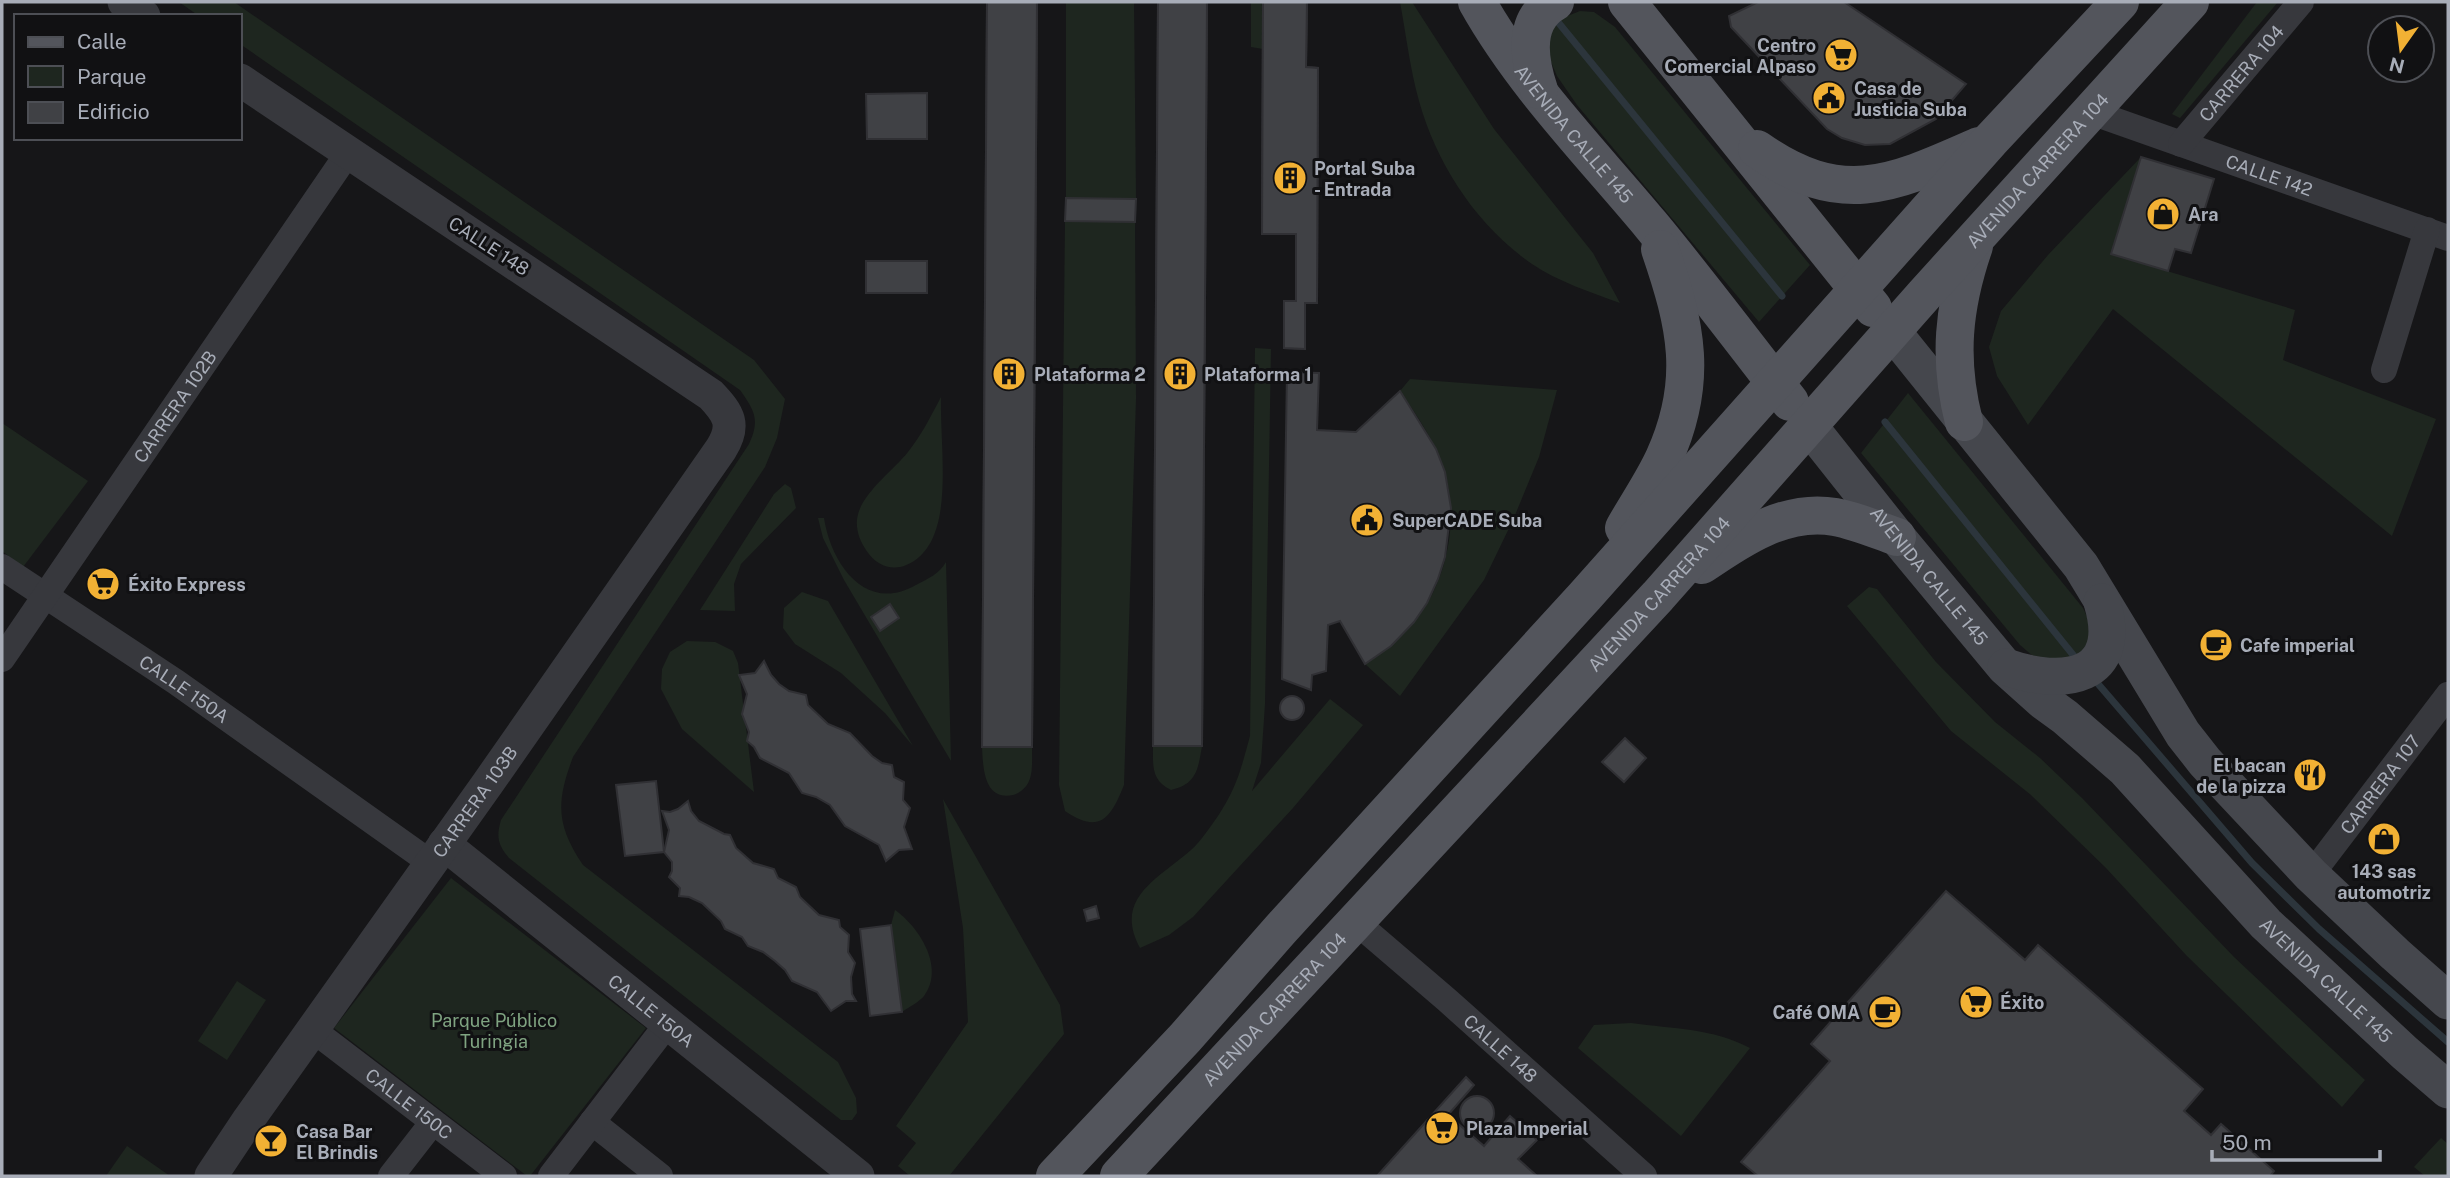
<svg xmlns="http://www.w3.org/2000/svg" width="2450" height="1178" viewBox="0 0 2450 1178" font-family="'Public Sans',sans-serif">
<rect width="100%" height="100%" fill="#161618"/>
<g fill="#1e261f">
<path d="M179,2H234L754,360L785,399L777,438L765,467L573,757C556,802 556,825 583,865L838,1062L856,1098L857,1113L852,1120H841L509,858C498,845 496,837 501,820L749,444C760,420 755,411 740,390L240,44V16H199Z"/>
<path d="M1066,2H1134L1136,199L1066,198Z"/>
<path d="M1251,2H1263V49L1251,47Z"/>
<path d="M1400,2H1412L1494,129L1593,253L1620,303C1590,292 1559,282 1532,264C1477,226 1437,165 1419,101C1410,69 1406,34 1400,2Z"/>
<path d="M2257,2H2278L2180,118L2172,114Z"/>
<path d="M1580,11L1594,12L1615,27L1810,265L1759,322L1577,105L1557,76L1548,55L1551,26L1560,19Z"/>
<path d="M2141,157L2111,254L2295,310L2283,360L2436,419L2392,536L2113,309L2028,425L1997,376L1989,347L2001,311L2048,255Z"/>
<path d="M1065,221L1135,222L1136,398L1124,785C1110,820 1099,834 1065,811L1059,785Z"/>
<path d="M1255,348L1271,349L1265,704L1261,763L1252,791L1330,699L1363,725L1293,808L1193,917L1169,935L1140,948C1113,898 1158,879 1191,850C1201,841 1210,827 1218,816C1237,787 1241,769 1250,736Z"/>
<path d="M1410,379L1557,390L1539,457L1513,520L1484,580L1400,696L1365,664C1383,651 1400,639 1414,622C1447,583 1460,519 1444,470C1435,441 1417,416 1400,391Z"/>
<path d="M1908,393L2083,608C2097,636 2093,644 2068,663L2034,657L2020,645L1861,453Z"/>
<path d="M941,397C940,438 949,499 934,535C922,566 887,582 866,550C860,541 856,531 857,520C859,495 893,471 908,452C921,436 931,416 941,397Z"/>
<path d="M2,423L88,481L23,567L2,551Z"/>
<path d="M785,484L791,488L796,508L741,564L734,584L735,611L700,610L774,494Z"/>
<path d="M818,518H824C831,564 866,614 916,585C929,578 939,574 946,562L951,761L844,580L823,538Z"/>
<path d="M1869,587L1877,589L1936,662L1995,722L2040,758L2082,798L2234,957L2365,1080L2342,1107L2186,955L2106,868L2031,795L1951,731L1847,606Z"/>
<path d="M802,592L828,601L913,746L885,713L841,673L795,644L783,628L784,608Z"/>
<path d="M687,641L715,642L733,651L738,663L754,792L682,729L661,689L662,669L670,652Z"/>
<path d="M1153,746H1202C1198,769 1197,784 1171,790C1151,780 1153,766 1153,746Z"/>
<path d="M982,747H1032C1032,757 1033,773 1029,781C1027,787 1019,794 1013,795C984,801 983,768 982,747Z"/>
<path d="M943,799L1060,1005L1064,1034L949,1176H910L898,1166L916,1143L896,1126L968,1022L963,928Z"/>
<path d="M451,878L646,1028L530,1176H527L334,1028Z"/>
<path d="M895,910C918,926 946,967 924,996C919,1002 909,1007 902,1012L891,925Z"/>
<path d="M237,981L266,1000L227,1060L198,1041Z"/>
<path d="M1631,1023C1674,1029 1712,1028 1750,1048L1681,1136L1578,1048L1594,1025Z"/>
<path d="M2441,1138L2448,1144V1176H2425L2414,1167Z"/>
<path d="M127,1146L170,1176H106Z"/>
</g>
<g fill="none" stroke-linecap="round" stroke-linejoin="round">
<g stroke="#2c353c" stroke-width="7">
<path d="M1553,16L1782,296"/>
<path d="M1885,422L2078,661"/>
<path d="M2093,678L2252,863L2319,929L2448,1042"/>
</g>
</g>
<g fill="#404145" stroke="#303034" stroke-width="2">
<path d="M987,2H1037L1032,747H982Z"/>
<path d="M987,2H1037L1032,747H982Z"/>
<path d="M1158,2H1207L1202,746H1153Z"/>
<path d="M1158,2H1207L1202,746H1153Z"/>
<path d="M1263,2H1307L1306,67L1318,68L1317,303H1305V349L1284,348V301H1296V234H1262Z"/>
<path d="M1263,2H1307L1306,67L1318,68L1317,303H1305V349L1284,348V301H1296V234H1262Z"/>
<path d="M1758,2H1844L1966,84L1936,119L1890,144L1865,145L1842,138L1827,129L1731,27L1729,16Z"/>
<path d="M927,93V139H867L866,94Z"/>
<path d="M2141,157L2214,179L2191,253L2175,249L2168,271L2111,254Z"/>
<path d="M1066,198L1136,199L1135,222L1065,221Z"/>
<rect x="866" y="261" width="61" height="32"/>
<path d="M1287,372L1319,373L1317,430L1356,432L1400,391L1436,449L1445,472L1451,508L1445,557L1438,579L1427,603L1414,622L1391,646L1365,664L1340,621L1328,625L1326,671L1312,675L1311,690L1282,679Z"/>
<path d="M890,604L899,618L880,631L871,617Z"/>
<path d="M764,661L771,675L779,684L789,691L806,695L808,705L828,724L850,733L872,756L882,763L892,765L894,777L904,782L903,800L910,808L904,827L912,849L899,850L886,861L879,845L845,826L830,805L816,797L802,793L789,773L760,758L754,747L747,741L749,732L742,714L747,694L739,675L755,673Z"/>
<circle cx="1292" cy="708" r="12"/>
<path d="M1625,738L1646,758L1624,782L1602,762Z"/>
<path d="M656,781L664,852L625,856L616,785Z"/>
<path d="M688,801L691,811L699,821L724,834L730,835L736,848L753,863L774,869L778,878L796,887L800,897L819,915L839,920L840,927L849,935L848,952L855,963L851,977L852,994L856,1001H846L831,1011L817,992L792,981L785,970L775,961L763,952L748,946L742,937L725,929L721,921L702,903L689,897L679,896L680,888L669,877L672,871V862L664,852L669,830L662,811L670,812L678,809Z"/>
<path d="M1946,891L2025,960L2038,945L2203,1089L2184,1111L2211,1135L2221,1124L2274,1171L2270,1176H1758L1741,1162L1830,1061L1811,1044Z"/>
<path d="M1096,906L1099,918L1087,921L1084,910Z"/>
<path d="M891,925L902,1012L870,1016L860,929Z"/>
<path d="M1466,1077L1474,1085L1448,1115L1484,1146L1510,1116L1537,1140L1518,1159L1537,1176H1377Z"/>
<circle cx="1477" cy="1113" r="17"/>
</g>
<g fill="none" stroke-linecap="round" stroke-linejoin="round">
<g stroke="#37383d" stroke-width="26">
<path id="s1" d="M2091,112L2448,238"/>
<path id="s2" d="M2181,144L2301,2"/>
<path d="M2384,370L2427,230"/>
<path id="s3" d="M2,567L176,682L431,863"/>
<path id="s4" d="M2,659L348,153"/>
<path id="s5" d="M2311,875L2448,695"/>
<path id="s6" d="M1356,922L1447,1000L1644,1176"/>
<path id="s7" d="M313,1030L504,1176"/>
<path d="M592,1122L660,1176"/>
<path d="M391,1176L433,1122"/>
<path d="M551,1176L668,1023"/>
</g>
<g stroke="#37383d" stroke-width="33">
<path d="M124,2L144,16"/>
<path id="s8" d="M444,844L858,1176"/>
<path id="s9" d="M211,1176L249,1119L488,783L721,449C736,425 729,414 711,395L240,80"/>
</g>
<g stroke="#45474d" stroke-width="37">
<path d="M1892,331L2081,566L2183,734L2205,762L2311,875L2395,954L2448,1001"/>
<path id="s10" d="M1809,426L1897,537L2005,667L2043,701L2065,717L2125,769L2266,924L2405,1053L2448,1090"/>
<path d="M2006,667C2063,687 2125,679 2102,602"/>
</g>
<g stroke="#53555c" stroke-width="38">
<path id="s11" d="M1477,2C1523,84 1591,153 1651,225C1699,283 1744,343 1790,402"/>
<path d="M1627,2L1873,308"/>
<path d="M1539,90C1529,60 1522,20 1555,2"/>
<path d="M1757,149C1842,209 1893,184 1979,146"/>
<path d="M1964,422C1948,359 1953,307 1974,246"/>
<path d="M1624,528C1637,505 1653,482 1664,458C1699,381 1686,325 1660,249"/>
<path d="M1702,565C1741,538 1786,508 1835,517C1857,521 1877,530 1897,537"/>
<path d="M1055,1176L1185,1038L1280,930L1585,596L1990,141L2120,2"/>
<path id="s12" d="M1119,1176L1658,596L1924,295L2190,2"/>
</g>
</g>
<defs>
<symbol id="supermarket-disc" viewBox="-11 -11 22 22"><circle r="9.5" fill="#f2b134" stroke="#111113"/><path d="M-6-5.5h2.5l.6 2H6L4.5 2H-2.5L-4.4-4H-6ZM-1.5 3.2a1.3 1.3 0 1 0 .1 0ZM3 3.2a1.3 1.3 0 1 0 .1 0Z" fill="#111"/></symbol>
<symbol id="civic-disc" viewBox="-11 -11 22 22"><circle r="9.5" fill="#f2b134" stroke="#111113"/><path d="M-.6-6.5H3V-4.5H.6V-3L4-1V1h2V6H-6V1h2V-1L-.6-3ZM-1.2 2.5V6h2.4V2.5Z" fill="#111"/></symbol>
<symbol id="building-disc" viewBox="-11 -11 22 22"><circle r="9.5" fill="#f2b134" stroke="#111113"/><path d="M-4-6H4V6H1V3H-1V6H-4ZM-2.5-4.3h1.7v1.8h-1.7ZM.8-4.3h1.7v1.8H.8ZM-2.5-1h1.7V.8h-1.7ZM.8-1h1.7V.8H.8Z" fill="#111"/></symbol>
<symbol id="shop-disc" viewBox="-11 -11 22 22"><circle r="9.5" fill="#f2b134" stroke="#111113"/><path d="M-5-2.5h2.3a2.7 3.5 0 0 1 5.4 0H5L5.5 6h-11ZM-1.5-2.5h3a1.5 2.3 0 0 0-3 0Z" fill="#111"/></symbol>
<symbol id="cafe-disc" viewBox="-11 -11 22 22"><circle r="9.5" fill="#f2b134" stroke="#111113"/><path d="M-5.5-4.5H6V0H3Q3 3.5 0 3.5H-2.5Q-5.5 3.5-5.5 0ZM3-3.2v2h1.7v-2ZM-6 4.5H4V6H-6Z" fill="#111"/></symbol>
<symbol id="restaurant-disc" viewBox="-11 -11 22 22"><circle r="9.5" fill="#f2b134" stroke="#111113"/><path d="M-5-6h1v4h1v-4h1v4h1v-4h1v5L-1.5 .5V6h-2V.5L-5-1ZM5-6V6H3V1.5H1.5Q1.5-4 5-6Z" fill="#111"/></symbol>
<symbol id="bar-disc" viewBox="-11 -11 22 22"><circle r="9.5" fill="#f2b134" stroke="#111113"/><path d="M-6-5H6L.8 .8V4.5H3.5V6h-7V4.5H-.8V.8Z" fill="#111"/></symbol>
</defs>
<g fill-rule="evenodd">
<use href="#supermarket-disc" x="1822" y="36" width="38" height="38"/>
<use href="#civic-disc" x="1810" y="79" width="38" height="38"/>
<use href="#building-disc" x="1271" y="159" width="38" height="38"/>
<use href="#shop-disc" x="2144" y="195" width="38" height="38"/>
<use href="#building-disc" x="990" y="355" width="38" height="38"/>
<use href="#building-disc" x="1161" y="355" width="38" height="38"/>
<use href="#civic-disc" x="1348" y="501" width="38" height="38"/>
<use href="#supermarket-disc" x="84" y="565" width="38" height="38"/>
<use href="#cafe-disc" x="2197" y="626" width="38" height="38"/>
<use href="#restaurant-disc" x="2291" y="756" width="38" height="38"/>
<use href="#shop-disc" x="2365" y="820" width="38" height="38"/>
<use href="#supermarket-disc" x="1957" y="983" width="38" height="38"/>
<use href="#cafe-disc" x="1866" y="993" width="38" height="38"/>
<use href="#supermarket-disc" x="1423" y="1109" width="38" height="38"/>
<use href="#bar-disc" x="252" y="1122" width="38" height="38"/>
</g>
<g text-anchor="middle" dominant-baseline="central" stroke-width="6" stroke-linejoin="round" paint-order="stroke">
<g font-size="18" font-weight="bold" fill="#a8adb8" stroke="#111113" text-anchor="start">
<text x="1816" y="45" text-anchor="end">Centro<tspan x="1816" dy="21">Comercial Alpaso</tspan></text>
<text x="1854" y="88">Casa de<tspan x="1854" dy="21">Justicia Suba</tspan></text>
<text x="1314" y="168">Portal Suba<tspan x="1314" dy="21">- Entrada</tspan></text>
<text x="2188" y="214">Ara</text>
<text x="1034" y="374">Plataforma 2</text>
<text x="1204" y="374">Plataforma 1</text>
<text x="1392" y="520">SuperCADE Suba</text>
<text x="128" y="584">Éxito Express</text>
<text x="2240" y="645">Cafe imperial</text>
<text x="2286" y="765" text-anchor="end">El bacan<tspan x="2286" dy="21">de la pizza</tspan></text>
<text x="2384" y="871" text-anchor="middle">143 sas<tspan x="2384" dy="21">automotriz</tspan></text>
<text x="2000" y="1002">Éxito</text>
<text x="1860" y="1012" text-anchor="end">Café OMA</text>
<text x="1466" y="1128">Plaza Imperial</text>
<text x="296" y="1131">Casa Bar<tspan x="296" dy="21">El Brindis</tspan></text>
</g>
<g font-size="18" fill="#a8adb8" stroke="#111113">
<text stroke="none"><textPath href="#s2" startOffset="93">CARRERA 104</textPath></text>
<text stroke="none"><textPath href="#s11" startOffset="164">AVENIDA CALLE 145</textPath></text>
<text stroke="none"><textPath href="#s12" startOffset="1362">AVENIDA CARRERA 104</textPath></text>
<text stroke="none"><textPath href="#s1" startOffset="189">CALLE 142</textPath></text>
<text transform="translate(489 246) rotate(33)">CALLE 148</text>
<text stroke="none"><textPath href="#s4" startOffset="306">CARRERA 102B</textPath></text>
<text stroke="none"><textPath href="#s10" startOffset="192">AVENIDA CALLE 145</textPath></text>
<text stroke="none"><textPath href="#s12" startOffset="794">AVENIDA CARRERA 104</textPath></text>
<text stroke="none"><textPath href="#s3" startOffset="219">CALLE 150A</textPath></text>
<text stroke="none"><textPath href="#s5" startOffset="114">CARRERA 107</textPath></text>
<text stroke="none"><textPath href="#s9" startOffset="458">CARRERA 103B</textPath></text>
<text stroke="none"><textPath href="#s10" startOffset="760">AVENIDA CALLE 145</textPath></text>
<text stroke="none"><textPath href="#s12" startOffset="228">AVENIDA CARRERA 104</textPath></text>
<text stroke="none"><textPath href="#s8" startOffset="266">CALLE 150A</textPath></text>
<text stroke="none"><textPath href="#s6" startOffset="192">CALLE 148</textPath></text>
<text stroke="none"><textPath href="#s7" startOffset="121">CALLE 150C</textPath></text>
</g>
<g font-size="18" fill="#7fa381" stroke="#111113">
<text x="494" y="1020">Parque Público<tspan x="494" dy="21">Turingia</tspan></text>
</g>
</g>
<rect width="2450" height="1178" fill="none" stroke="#a8adb8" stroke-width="7"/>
<rect x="14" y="14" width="228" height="126" fill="#111113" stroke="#4d4f55" stroke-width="2"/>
<rect x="28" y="37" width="35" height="10" fill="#53555c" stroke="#4d4f55" stroke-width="2"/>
<text x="77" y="49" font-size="21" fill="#a8adb8">Calle</text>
<rect x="28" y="66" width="35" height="21" fill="#1e261f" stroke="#4d4f55" stroke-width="2"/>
<text x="77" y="84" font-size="21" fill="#a8adb8">Parque</text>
<rect x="28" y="102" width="35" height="21" fill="#404145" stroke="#4d4f55" stroke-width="2"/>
<text x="77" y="119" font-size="21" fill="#a8adb8">Edificio</text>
<g transform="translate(2401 49) rotate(194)"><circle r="33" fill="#111113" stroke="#4d4f55" stroke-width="2"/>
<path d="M0-5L12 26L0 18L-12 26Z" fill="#f2b134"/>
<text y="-10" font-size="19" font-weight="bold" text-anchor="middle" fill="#a8adb8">N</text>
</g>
<path d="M2212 1150v10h168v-10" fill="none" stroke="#a8adb8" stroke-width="3.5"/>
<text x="2222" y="1150" font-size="21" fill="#a8adb8" stroke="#111113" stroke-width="5" paint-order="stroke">50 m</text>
</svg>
